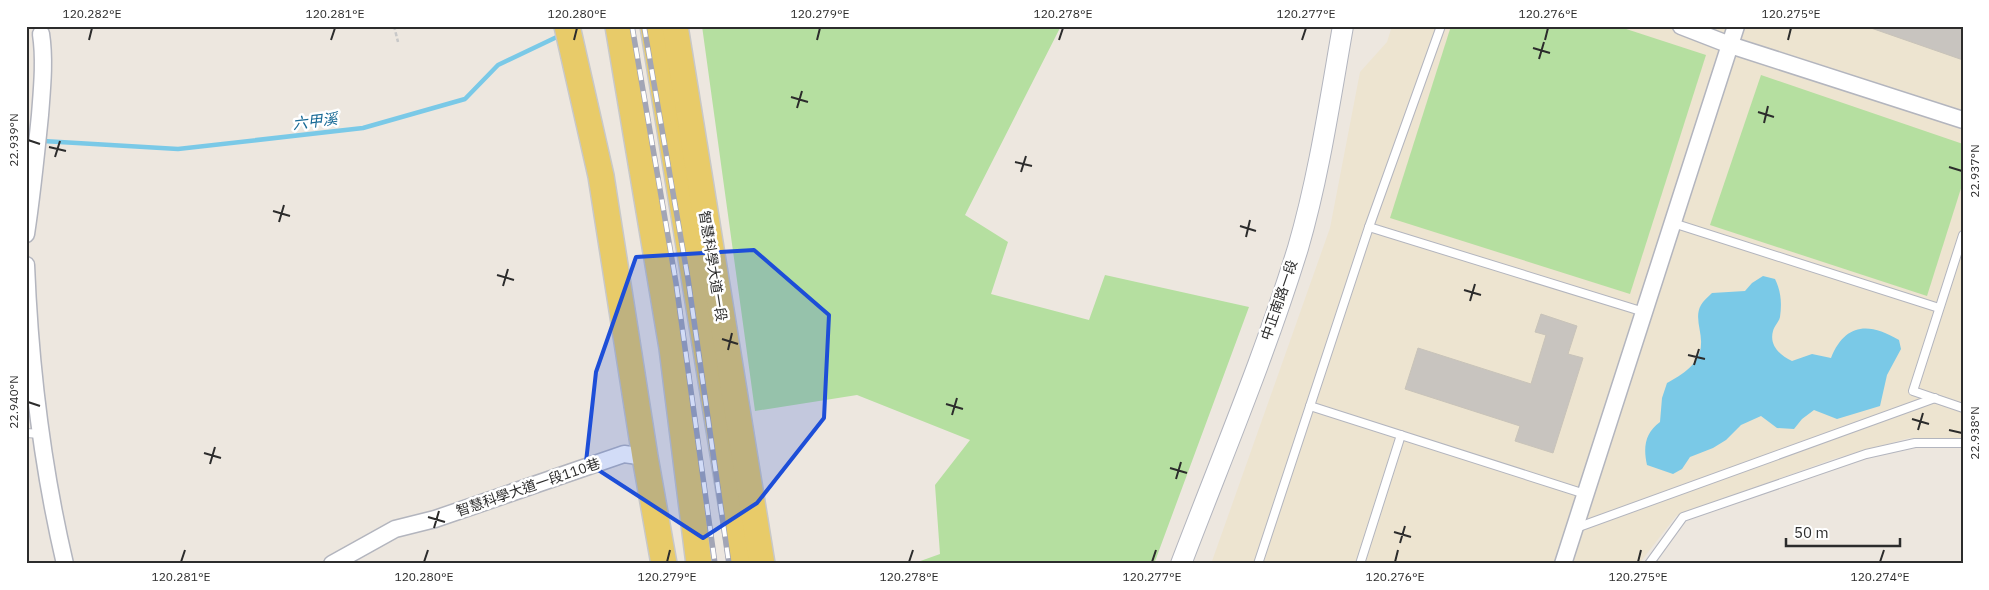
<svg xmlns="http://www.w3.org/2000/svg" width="1989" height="590" viewBox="0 0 1989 590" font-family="'IBM Plex Sans','Noto Sans TC',sans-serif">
<rect width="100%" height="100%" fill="#ede7df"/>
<path fill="#ede4d0" d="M1392,26H1963V438H1909L1833,459L1676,516L1639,564H1211L1330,228L1360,72L1387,42Z"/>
<g fill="#b5dfa0">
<path d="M702,26H1061L965,215L1008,242L991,294L1089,320L1105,275L1249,307L1154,564H912L940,554L935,485L970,440L857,395L755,411Z"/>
<path d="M1451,26H1617L1706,55L1630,294L1390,218Z"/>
<path d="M1761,75L1963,144V182L1927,296L1710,225Z"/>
</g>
<path fill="#7ac9e7" d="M1763,276L1775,279C1781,291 1782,303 1780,317C1779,322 1774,326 1773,331C1769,346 1780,355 1792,361L1812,354L1831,358C1845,323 1869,322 1899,340L1901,349L1887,375L1880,406L1837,419L1814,410L1802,419L1794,429L1777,428L1761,416L1741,425L1726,440L1713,448L1690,457L1682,469L1673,474L1647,465C1643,447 1645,433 1660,422L1662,398L1667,383C1682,375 1701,363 1701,344C1702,331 1694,317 1701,305C1703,301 1708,297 1712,293L1745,291L1752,283Z"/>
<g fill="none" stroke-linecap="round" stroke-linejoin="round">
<path stroke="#7ac9e7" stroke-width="4.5" d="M26,140L178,149L363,128L465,99L498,65L561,35"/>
</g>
<g fill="#c8c4bf" stroke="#c8c3b9">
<path d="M1872,26H1963V60L1871,28Z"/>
<path d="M1541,314L1577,326L1568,354L1583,358L1553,453L1515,441L1520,426L1405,389L1418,348L1531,384L1546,335L1535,332Z"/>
</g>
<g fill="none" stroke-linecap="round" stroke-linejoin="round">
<defs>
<g id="service">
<path d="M1673,223L1939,308"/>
<path d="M1369,227L1644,312"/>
<path d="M1963,235L1913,391L1963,408"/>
<path d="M1310,406L1585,494"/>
<path d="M26,433L41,434"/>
<path d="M1576,528L1935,398"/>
<path d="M1258,564L1369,227L1441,26"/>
<path d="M1360,564L1401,435"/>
<path d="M1649,564L1683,517L1866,454L1915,443H1963"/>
</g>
<g id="minor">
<path d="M1681,26L1730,45L1963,120"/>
<path d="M26,234C32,195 36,155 40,115C42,89 45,60 41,34"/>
<path d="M26,265C30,365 42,466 65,564"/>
<path d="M332,564L395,529L435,519L624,454L645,457"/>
<path d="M1563,564L1736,26"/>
</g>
<path id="tertiary" d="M1181,564C1221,459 1265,355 1298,248C1319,176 1330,100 1343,26"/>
<g id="primary">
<path d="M567,26L601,176L645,457L664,564"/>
<path d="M618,26L672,348L699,564"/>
<path d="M653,26L741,564"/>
<path d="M675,26L762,564"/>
</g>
</defs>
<use href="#service" stroke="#b3b5be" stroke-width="10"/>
<use href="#minor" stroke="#b3b5be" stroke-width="19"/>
<use href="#tertiary" stroke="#b3b5be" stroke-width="22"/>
<use href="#primary" stroke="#c8c8c8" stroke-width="28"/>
<path stroke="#c8c8c8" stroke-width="2.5" stroke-dasharray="4 2.5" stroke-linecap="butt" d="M394,26L398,42"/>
<use href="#service" stroke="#fff" stroke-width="8"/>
<use href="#minor" stroke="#fff" stroke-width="16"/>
<use href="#tertiary" stroke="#fff" stroke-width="20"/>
<use href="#primary" stroke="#e8cb69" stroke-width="25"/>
<defs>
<g id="rail">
<path d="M632,26L676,283L715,564"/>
<path d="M644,26L688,279L729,564"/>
</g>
</defs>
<use href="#rail" stroke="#a2a5b5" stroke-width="5.5"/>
<use href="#rail" stroke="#fff" stroke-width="4" stroke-dasharray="11" stroke-linecap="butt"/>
</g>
<path fill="#1d4ed8" fill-opacity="0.2" stroke="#1d4ed8" stroke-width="4" stroke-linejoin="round" d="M754,250L829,315L824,418L757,503L703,538L586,462L596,372L636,257Z"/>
<path fill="none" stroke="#2c2c2c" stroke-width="2" d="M89,40L92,28M331,40L335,28M574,40L577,28M817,40L820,28M1059,40L1063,28M1302,40L1306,28M1545,40L1548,28M1788,40L1791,28M1533,48L1550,53M1539,59L1544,42M791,97L808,102M797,108L802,91M1758,112L1774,117M1764,123L1768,106M28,140L40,144M49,147L66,151M55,157L60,141M1015,162L1032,166M1949,167L1962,171M1021,172L1026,156M273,211L290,216M279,222L284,205M1240,226L1256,231M1246,237L1250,220M497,275L514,280M503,286L508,269M1464,290L1481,295M1470,301L1475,284M722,339L738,344M728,350L732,333M1688,355L1705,359M1694,365L1699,349M28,402L40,406M946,404L963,409M952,415L957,398M1912,419L1929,424M1918,430L1923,413M1949,430L1962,433M204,453L221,458M210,464L215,447M1170,468L1187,473M1176,479L1181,462M428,517L445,522M434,528L439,511M1394,532L1411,537M1400,543L1405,526M181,562L185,550M424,562L428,550M667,562L670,550M909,562L913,550M1152,562L1156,550M1395,562L1398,550M1638,562L1641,550M1880,562L1884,550"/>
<g text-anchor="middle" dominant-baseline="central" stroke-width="5" stroke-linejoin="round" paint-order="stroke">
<g font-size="14" fill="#2c2c2c" stroke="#fff">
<text transform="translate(713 266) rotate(81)">智慧科學大道一段</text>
<text transform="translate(1279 300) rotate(-71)">中正南路一段</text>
<text transform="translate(528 487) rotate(-19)">智慧科學大道一段110巷</text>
</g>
<g font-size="15" font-style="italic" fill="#176995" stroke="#fff">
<text transform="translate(315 121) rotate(-7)">六甲溪</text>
</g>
</g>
<rect width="1989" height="590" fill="none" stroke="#ffffff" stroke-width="55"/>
<path d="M1786 538v8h114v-8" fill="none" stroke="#2c2c2c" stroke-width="2.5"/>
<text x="1794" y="538" font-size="15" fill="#2c2c2c" stroke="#ffffff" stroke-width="4" paint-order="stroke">50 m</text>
<rect x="28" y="28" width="1934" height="534" fill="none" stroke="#2c2c2c" stroke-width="2"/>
<g font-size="12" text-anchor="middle" fill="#2c2c2c">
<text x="92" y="18">120.282°E</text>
<text x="335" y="18">120.281°E</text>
<text x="577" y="18">120.280°E</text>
<text x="820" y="18">120.279°E</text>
<text x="1063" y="18">120.278°E</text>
<text x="1306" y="18">120.277°E</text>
<text x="1548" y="18">120.276°E</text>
<text x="1791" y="18">120.275°E</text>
<text transform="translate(14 140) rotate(-90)" y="4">22.939°N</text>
<text transform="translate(1975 171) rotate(-90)" y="4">22.937°N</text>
<text transform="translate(14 402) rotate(-90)" y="4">22.940°N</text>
<text transform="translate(1975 433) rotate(-90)" y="4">22.938°N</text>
<text x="181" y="581">120.281°E</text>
<text x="424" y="581">120.280°E</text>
<text x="667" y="581">120.279°E</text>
<text x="909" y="581">120.278°E</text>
<text x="1152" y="581">120.277°E</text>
<text x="1395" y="581">120.276°E</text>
<text x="1638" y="581">120.275°E</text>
<text x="1880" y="581">120.274°E</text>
</g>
</svg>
